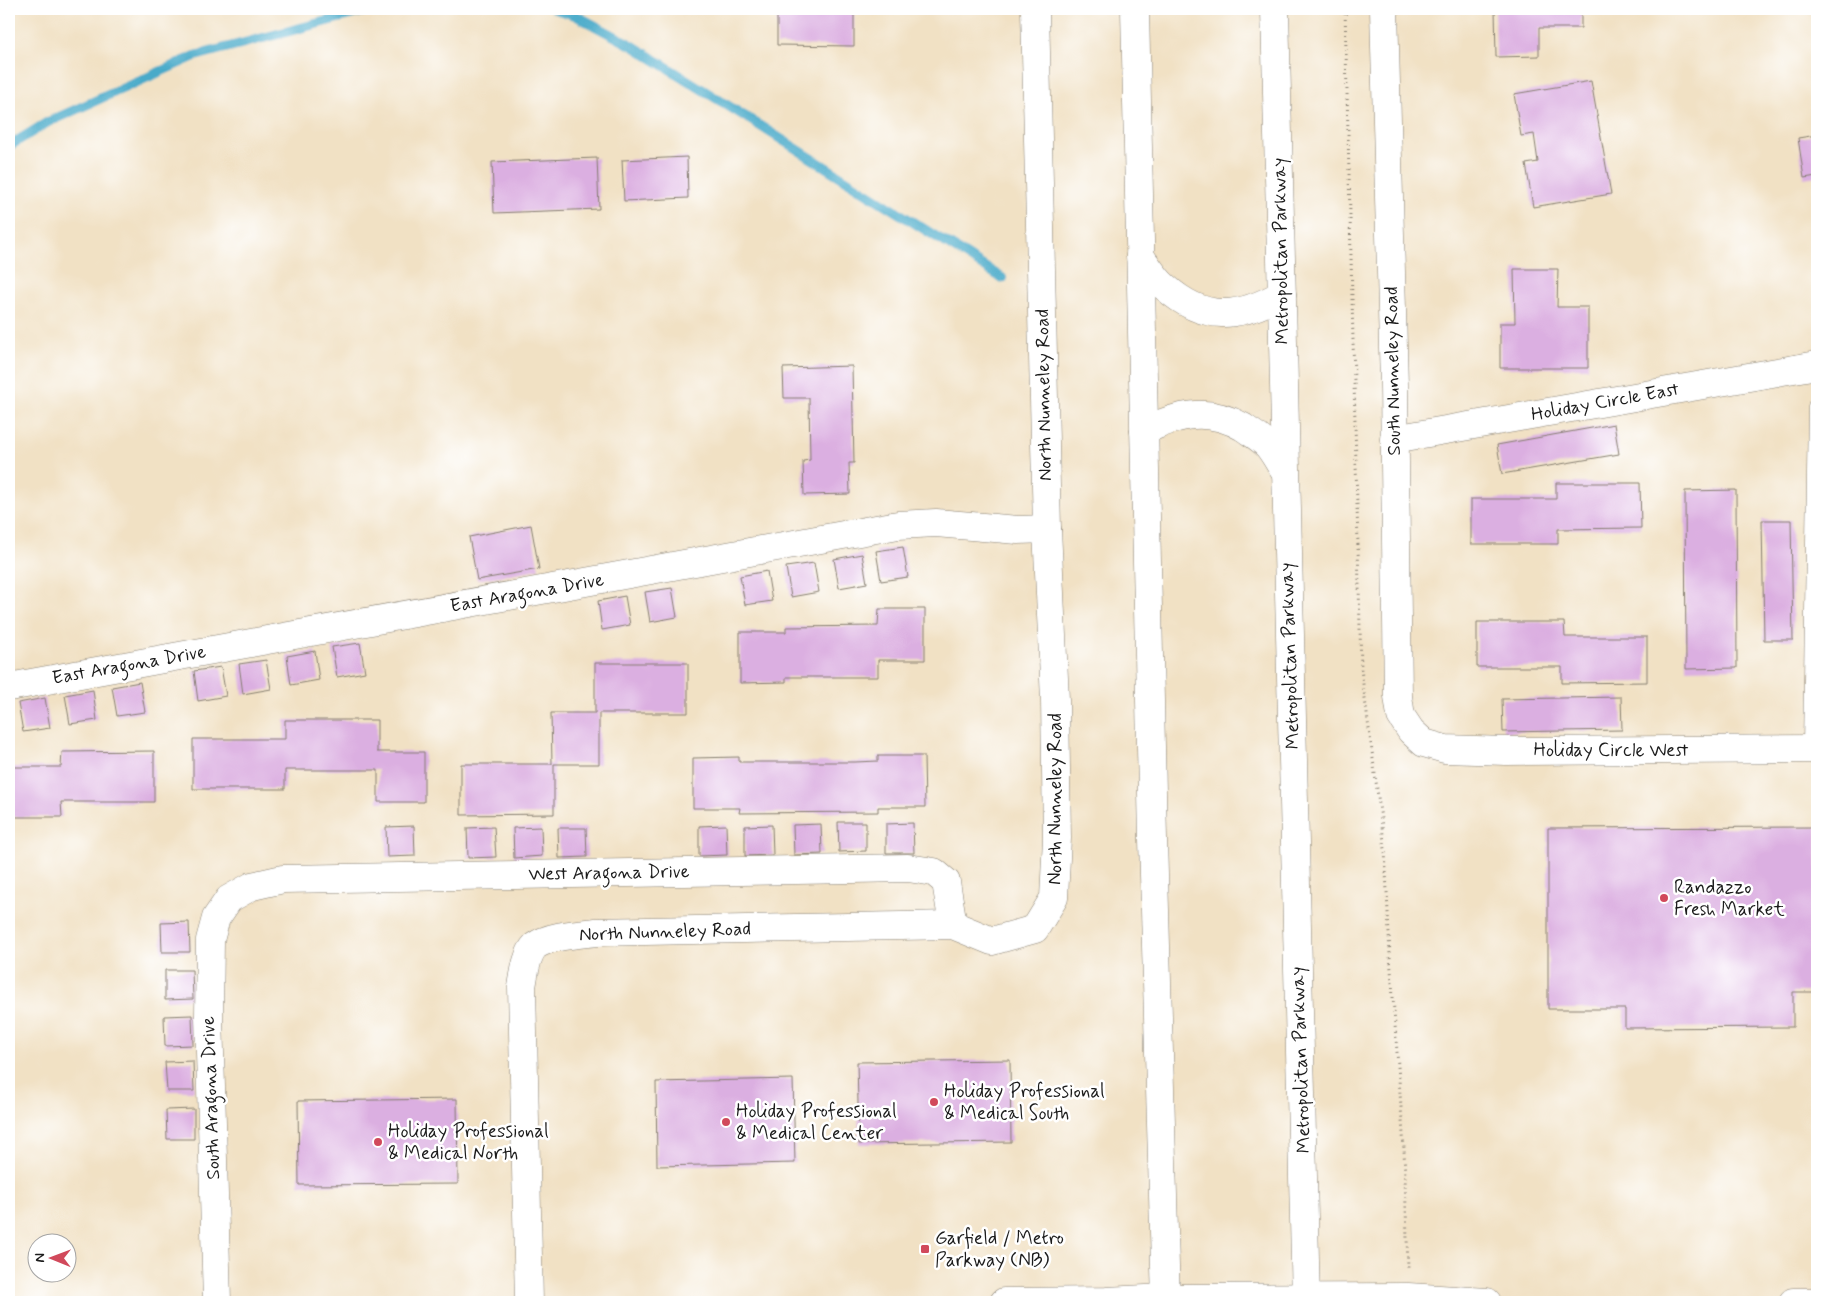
<svg xmlns="http://www.w3.org/2000/svg" width="1826" height="1311" viewBox="0 0 1826 1311" font-family="Mynerve,sans-serif">
<rect width="100%" height="100%" fill="#fff"/>
<filter id="ink" filterUnits="userSpaceOnUse"><feTurbulence type="fractalNoise" baseFrequency=".02" numOctaves="2"/><feDisplacementMap in="SourceGraphic" scale="10" xChannelSelector="R" yChannelSelector="G"/><feConvolveMatrix kernelMatrix="1 2 1 2 8 2 1 2 1" color-interpolation-filters="sRGB"/></filter>
<filter id="wash" filterUnits="userSpaceOnUse"><feTurbulence type="fractalNoise" baseFrequency=".0096" numOctaves="4" result="noise"/><feDisplacementMap in="SourceGraphic" scale="20" xChannelSelector="R" yChannelSelector="G"/><feGaussianBlur stdDeviation="1.12" result="paint"/><feColorMatrix in="noise" values="0 0 0 0 0 0 0 0 0 0 0 0 0 0 0 0 0 1.4 0 .05"/><feComposite in="paint" operator="in"/></filter>
<g filter="url(#wash)">
<rect width="100%" height="100%" fill="#f1e1c4"/>
<g fill="none" stroke-linecap="round" stroke-linejoin="round">
<g stroke="#49aac9" stroke-width="10">
<path d="M555,9L575,15L633,46L1002,278"/>
<path d="M9,146L48,122L195,56L372,9"/>
</g>
</g>
<g id="blocks">
<g fill="#dbafe1">
<path d="M777,9H854V46L777,45Z"/>
<path d="M1495,9H1581V28H1539V56L1496,57Z"/>
<path d="M1591,81L1611,194L1533,207L1526,164L1538,162L1534,134L1521,136L1514,94Z"/>
<path d="M1817,135V176L1804,178L1798,138Z"/>
<path d="M687,157L688,198L624,201L622,160Z"/>
<path d="M597,158L599,209L494,213L492,162Z"/>
<path d="M1514,269H1558L1557,307H1588V368H1500V323H1515Z"/>
<path d="M852,366L854,463H849L850,494L804,495L803,461L810,460L809,398H784L783,368Z"/>
<path d="M1614,424L1619,454L1502,474L1497,445Z"/>
<path d="M1556,483H1640L1641,528L1558,529V544H1471V499H1556Z"/>
<path d="M1736,490L1737,668L1686,669L1685,491Z"/>
<path d="M1762,520H1791L1793,640H1764Z"/>
<path d="M531,525L539,569L477,580L469,537Z"/>
<path d="M903,547L908,577L881,581L876,551Z"/>
<path d="M862,554L867,583L839,588L834,559Z"/>
<path d="M814,563L819,592L791,597L786,567Z"/>
<path d="M767,571L772,601L745,605L740,576Z"/>
<path d="M672,588L677,617L650,622L645,592Z"/>
<path d="M625,596L630,625L602,630L598,601Z"/>
<path d="M879,609H925V660H878V677H786V682L740,683V632H786V627L878,626Z"/>
<path d="M1477,622H1564L1565,637H1647V682L1562,683V667H1477Z"/>
<path d="M360,643L365,672L337,677L332,647Z"/>
<path d="M315,651L319,680L291,685L287,656Z"/>
<path d="M266,660L271,689L243,694L239,664Z"/>
<path d="M595,663H688V713H599V764H554V814L461,815V764H552L551,713H595Z"/>
<path d="M221,667L226,696L198,701L194,671Z"/>
<path d="M140,682L145,712L117,716L112,687Z"/>
<path d="M93,690L97,720L70,724L65,695Z"/>
<path d="M1621,697L1622,730L1503,732L1502,699Z"/>
<path d="M45,698L50,728L23,732L18,703Z"/>
<path d="M285,720H377V752H424V802H378V770H285V789H193V739H285Z"/>
<path d="M154,751V802H61L62,817H9V767H61L62,752Z"/>
<path d="M878,756H924L925,807H878V812L739,813L740,808H693V758L739,757V762H855L878,761Z"/>
<path d="M838,822H866V851L839,852Z"/>
<path d="M913,823L914,853H886V824Z"/>
<path d="M821,824L822,854L794,855L793,825Z"/>
<path d="M726,825L727,855L699,856V826Z"/>
<path d="M772,825L773,855L745,856V826Z"/>
<path d="M414,826L415,856L387,857L386,827Z"/>
<path d="M494,827L496,857L468,858L467,828Z"/>
<path d="M541,827L542,856L514,858L513,828Z"/>
<path d="M1817,827V992H1793V1027L1625,1028V1009H1548V828Z"/>
<path d="M558,828H586L587,857L559,858Z"/>
<path d="M189,922L190,952H162L161,923Z"/>
<path d="M165,970H192L193,999L165,1000Z"/>
<path d="M192,1015L193,1045L165,1046L164,1016Z"/>
<path d="M1010,1060L1011,1142L859,1144L857,1062Z"/>
<path d="M193,1061L194,1091H167L165,1062Z"/>
<path d="M793,1079L795,1163L657,1166L656,1082Z"/>
<path d="M457,1099L458,1184L299,1185L298,1101Z"/>
<path d="M194,1109V1139H167L166,1110Z"/>
</g>
</g>
</g>
<g filter="url(#ink)">
<use href="#blocks" fill-opacity="0" stroke="#867e70" stroke-width="1"/>
<g fill="none" stroke-linecap="round" stroke-linejoin="round">
<defs>
<path id="service" d="M1812,749L1817,406"/>
<g id="minor">
<path d="M1384,9L1394,385L1398,696L1401,716L1411,731L1424,743L1445,749L1506,751L1817,749"/>
<path d="M1394,439L1817,365"/>
<path d="M9,687L898,525L936,523L1018,530L1047,529"/>
<path d="M217,1302L209,1016L210,940L216,918L229,899L252,886L283,879L908,868L934,872L946,882L953,925"/>
<path d="M529,1302L522,987C524,976 526,955 535,946C549,935 579,934 596,932L953,925L992,941L1035,929L1054,898L1057,838L1055,700L1047,529L1035,9"/>
</g>
<g id="secondary">
<path d="M1004,1302L1106,1301L1166,1298L1408,1297L1487,1302"/>
<path d="M1793,1302H1817"/>
</g>
<g id="primary">
<path d="M1135,9L1153,839L1166,1302"/>
<path d="M1275,9L1306,1302"/>
<path d="M1140,256C1148,266 1155,279 1165,287C1204,322 1238,319 1282,294"/>
<path d="M1144,431C1179,414 1207,407 1243,427C1251,433 1261,438 1268,446C1274,453 1279,463 1285,472"/>
</g>
</defs>
<use href="#service" stroke="#867e70" stroke-width="19"/>
<use href="#minor" stroke="#867e70" stroke-width="29"/>
<use href="#secondary" stroke="#867e70" stroke-width="29"/>
<use href="#primary" stroke="#867e70" stroke-width="29"/>
<path stroke="#867e70" stroke-width="3" stroke-dasharray="1 4" stroke-linecap="butt" d="M1345,9L1361,669L1385,849L1390,956L1404,1148L1408,1268"/>
<use href="#service" stroke="#fff" stroke-width="18"/>
<use href="#minor" stroke="#fff" stroke-width="28"/>
<use href="#secondary" stroke="#fff" stroke-width="28"/>
<use href="#primary" stroke="#fff" stroke-width="28"/>
</g>
</g>
<g fill="#d1495b" stroke="#fff" stroke-width="2">
<circle cx="1664" cy="898" r="5"/>
<circle cx="934" cy="1102" r="5"/>
<circle cx="726" cy="1122" r="5"/>
<circle cx="378" cy="1142" r="5"/>
<rect x="920" y="1244" width="10" height="10" rx="2.5"/>
</g>
<g text-anchor="middle" dominant-baseline="central" stroke-width="5" stroke-linejoin="round" paint-order="stroke">
<g font-size="19" fill="#1c1c1c" stroke="#fff">
<text transform="translate(1281 251) rotate(-91)">Metropolitan Parkway</text>
<text transform="translate(1393 371) rotate(-91)">South Nunneley Road</text>
<text transform="translate(1044 395) rotate(-91)">North Nunneley Road</text>
<text transform="translate(1605 402) rotate(-10)">Holiday Circle East</text>
<text transform="translate(527 593) rotate(-10)">East Aragona Drive</text>
<text transform="translate(1290 656) rotate(-92)">Metropolitan Parkway</text>
<text transform="translate(129 665) rotate(-10)">East Aragona Drive</text>
<text x="1611" y="750">Holiday Circle West</text>
<text transform="translate(1055 799) rotate(-90)">North Nunneley Road</text>
<text transform="translate(609 873) rotate(-1)">West Aragona Drive</text>
<text transform="translate(665 932) rotate(-2)">North Nunneley Road</text>
<text transform="translate(1301 1060) rotate(-92)">Metropolitan Parkway</text>
<text transform="translate(211 1098) rotate(-92)">South Aragona Drive</text>
</g>
<g font-size="19" fill="#1c1c1c" stroke="#fff" text-anchor="start">
<text x="1674" y="887">Randazzo<tspan x="1674" dy="22">Fresh Market</tspan></text>
<text x="944" y="1091">Holiday Professional<tspan x="944" dy="22">&amp; Medical South</tspan></text>
<text x="736" y="1111">Holiday Professional<tspan x="736" dy="22">&amp; Medical Center</tspan></text>
<text x="388" y="1131">Holiday Professional<tspan x="388" dy="22">&amp; Medical North</tspan></text>
<text x="935" y="1238">Garfield / Metro<tspan x="935" dy="22">Parkway (NB)</tspan></text>
</g>
</g>
<rect width="1826" height="1311" fill="none" stroke="#fff" stroke-width="30"/>
<g transform="translate(52 1258) rotate(271)"><circle r="24" fill="#ffffff" stroke="#a4a4a4"/>
<path d="M0-4L9 19L0 12L-9 19Z" fill="#d1495b"/>
<text y="-8" font-size="14" font-weight="bold" text-anchor="middle" fill="#1c1c1c">N</text>
</g>
</svg>
